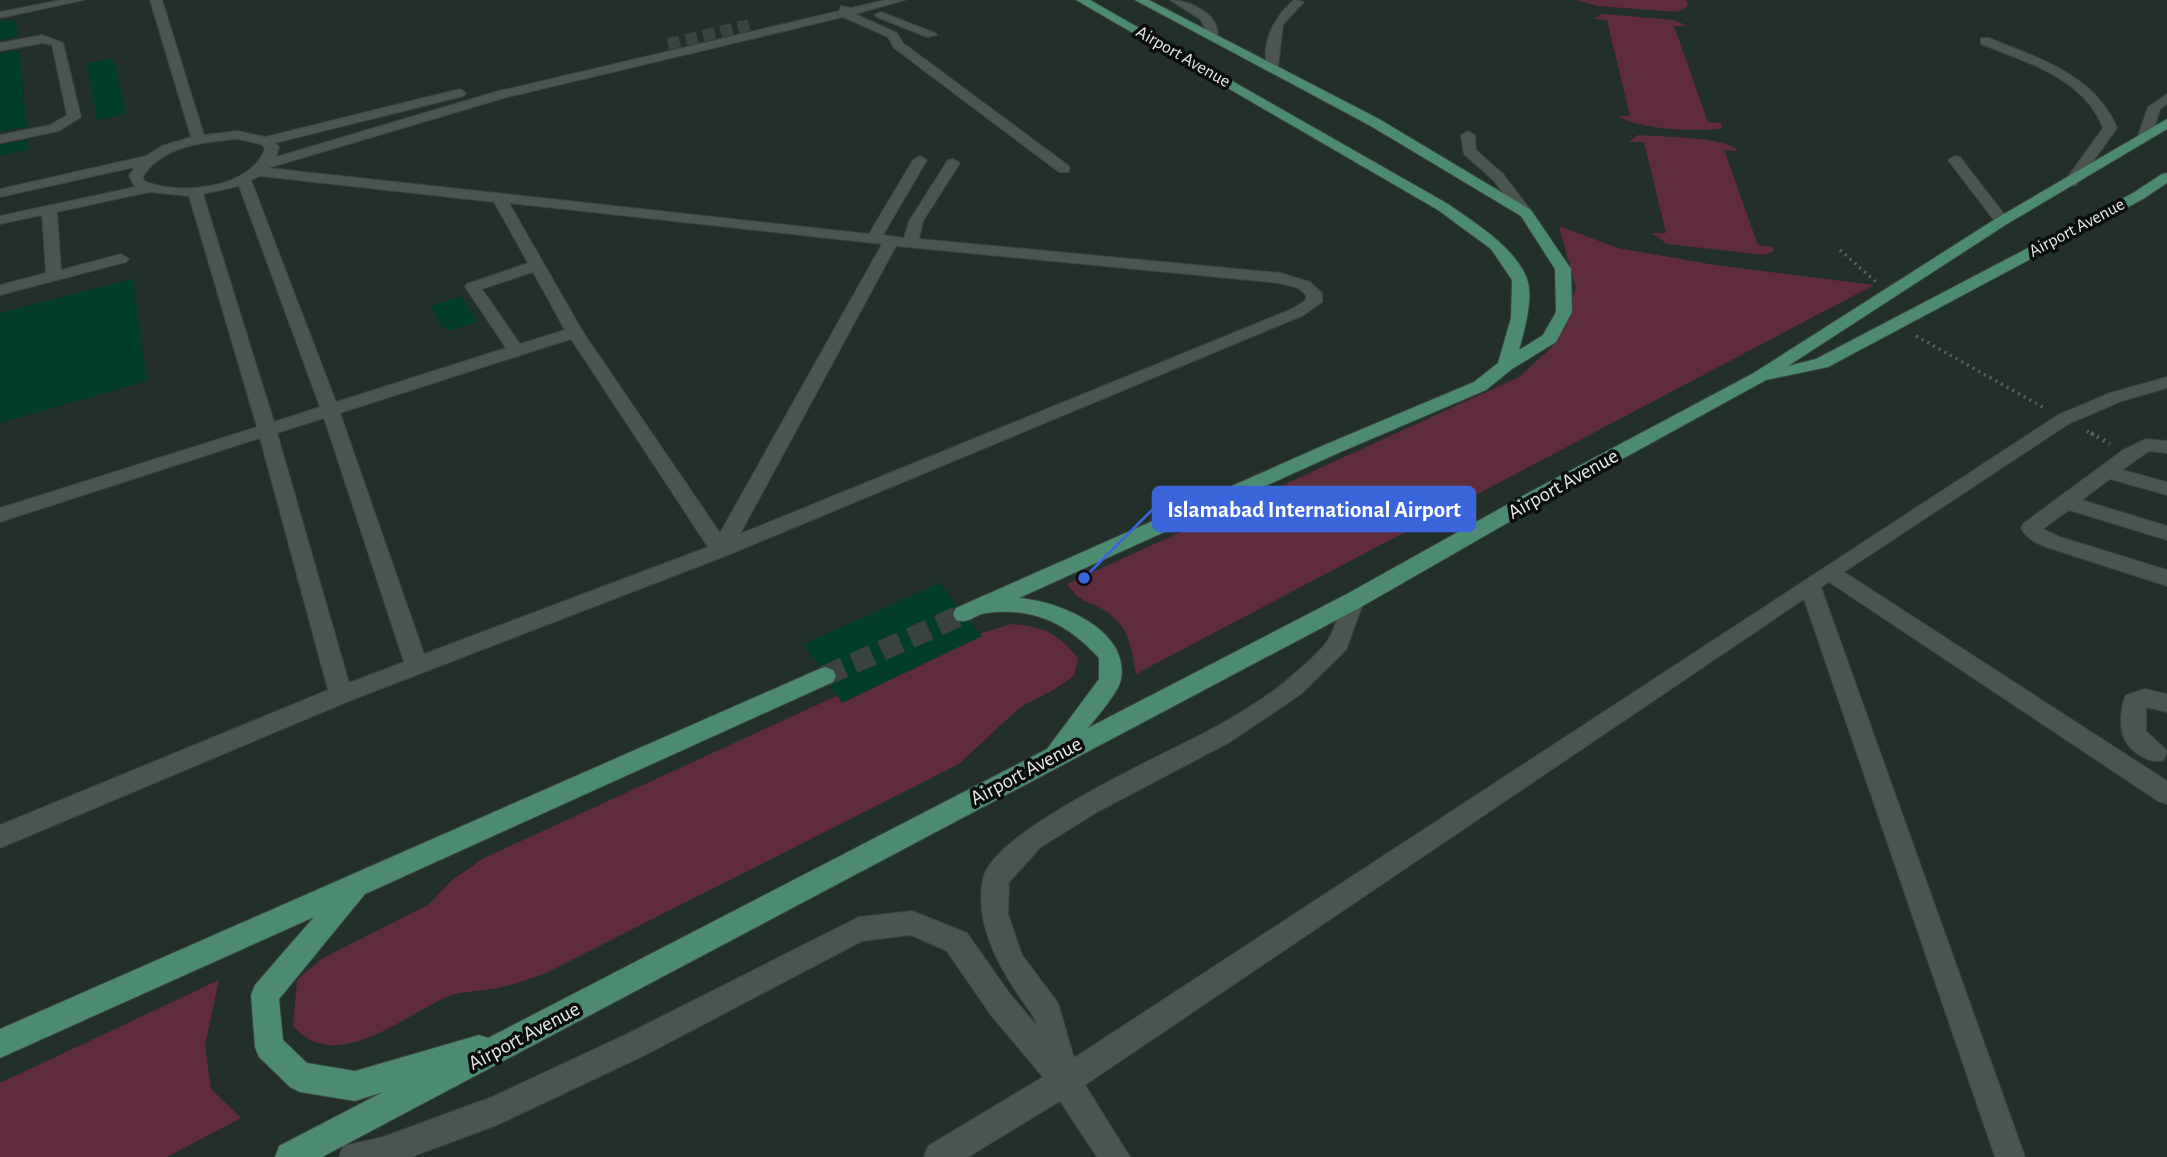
<svg xmlns="http://www.w3.org/2000/svg" width="2167" height="1157" viewBox="0 0 2167 1157" font-family="'Alegreya Sans',sans-serif">
<rect width="100%" height="100%" fill="#1d2521"/>
<rect fill="#223029" x="0" y="0" width="2167" height="1157"/>
<g fill="#5e2c3d">
<path d="M1577,0H1686L1688,6L1677,12L1597,6Z"/>
<path d="M1603,14L1674,20L1688,26H1674L1708,122L1721,123L1722,128C1702,133 1635,129 1619,116H1630L1607,20L1594,19Z"/>
<path d="M1638,135C1659,137 1725,136 1738,151L1724,150L1758,245L1773,247L1774,251L1765,255L1667,244L1652,233H1666L1644,142H1629Z"/>
<path d="M1559,226L1618,248L1715,265L1874,285L1136,674C1132,652 1130,630 1111,615C1094,601 1083,607 1067,584L1519,377L1554,345L1576,288Z"/>
<path d="M1011,624C1045,627 1056,632 1078,658L1074,676L1055,689L1019,708L959,764L544,974C529,979 513,985 498,988C482,991 464,991 449,996C404,1015 336,1076 293,1026L297,980L321,959L428,905L451,881L482,859L956,641Z"/>
<path d="M219,980L205,1046L211,1089L241,1118L167,1157H0V1083Z"/>
</g>
<g fill="#003e2a">
<path d="M16,20L18,37L0,40V21Z"/>
<path d="M19,50L27,127L0,132V53Z"/>
<path d="M113,58L126,114L97,120L87,63Z"/>
<path d="M28,140L29,150L0,156V145Z"/>
<path d="M133,279L147,381L0,423V313Z"/>
<path d="M462,296L477,322L448,331L446,326L442,328L431,306Z"/>
<path d="M940,583L957,605L951,613L954,621L970,622L982,636L842,703L831,686L838,677L835,669L826,665L819,666L804,644Z"/>
</g>
<g fill="none" stroke-linecap="round" stroke-linejoin="round">
<path stroke="#3b433f" stroke-width="12" stroke-dasharray="12 6" stroke-linecap="butt" d="M668,44L749,25"/>
<path stroke="#3b433f" stroke-width="21" stroke-dasharray="21 10" stroke-linecap="butt" d="M825,676L964,614"/>
<defs>
<g id="minor">
<path d="M61,0H84L0,18V12Z"/>
<path d="M150,0H162L204,135L238,131L265,137L460,89L466,93L464,96L275,143L279,147L276,157L495,92L839,11L841,6L851,8L885,0H905L855,14L897,33L903,43L1069,166V172H1059L894,48L888,37L843,17L504,98L268,168L869,234L913,160L920,156L927,160L883,235L904,238L909,221L948,160L953,159L960,163L923,221L919,239L1281,273L1310,282L1322,293V302L1304,315L728,555L349,701L0,848V825L328,690L260,438L0,522V508L257,427L189,196L149,192L57,212L61,270L121,254L129,259L126,262L0,295V285L46,273L42,215L0,224V216L135,187L129,176L135,167L0,197V189L146,156L162,146L191,137ZM238,139L260,144L265,148C252,189 179,196 144,181L143,176C164,145 204,142 238,139ZM260,176L494,202L528,263L467,284L465,287L506,348L336,402L251,180ZM239,186L320,407L274,422L203,194ZM509,203L882,244L720,533L583,332ZM896,246L1279,283L1298,288L1306,295V300L1292,309L740,534ZM533,272L565,330L520,344L482,289ZM571,339L708,547L424,654L340,413ZM324,418L404,662L349,683L277,433Z"/>
<path d="M1170,0C1190,0 1222,15 1217,38H1209L1201,20Z"/>
<path d="M1294,0L1304,2L1283,24L1278,67L1268,70C1260,43 1274,17 1294,0Z"/>
<path d="M881,12L935,33L937,35L927,37L877,17L875,15Z"/>
<path d="M42,35L63,43L81,117L59,131L0,143V135L50,125L67,115L52,45L42,43L0,51V43Z"/>
<path d="M1981,38H1989C2038,58 2095,75 2117,128L2076,185L2071,186L2064,182L2103,128C2084,78 2026,62 1981,44Z"/>
<path d="M2167,94V104L2160,109L2152,136L2150,139H2140L2138,136L2148,107Z"/>
<path d="M1468,131L1475,135L1476,150L1503,174L1533,213L1531,216H1521L1493,180L1464,154L1461,135Z"/>
<path d="M1955,156L1960,157L2007,218L2009,221L2007,224H1997L1948,160Z"/>
<path d="M2167,377V388L2122,401L2070,423L1844,572L2167,781V804L2158,801L1829,582L1821,587L2025,1157H1995L1804,599L1085,1085L1130,1157H1097L1060,1101L968,1157H924L928,1146L1043,1077L990,1014L947,951L911,935L862,941L645,1055L497,1125L411,1157H339L343,1146L383,1137L492,1097L625,1035L859,917L912,911L967,933L1010,994L1037,1026L1035,1019C1007,979 973,932 983,879C992,831 1165,754 1210,730C1236,716 1264,699 1286,681C1299,669 1319,654 1328,640C1337,627 1338,609 1345,595L1353,593L1361,595L1364,601L1346,650L1301,694L1230,742L1097,812L1041,847L1009,882L1008,914L1022,955L1058,1003L1074,1058L2058,415L2110,393Z"/>
<path d="M2146,439L2167,441V453L2149,451L2122,470L2167,482V495L2110,479L2082,500L2167,526V540L2069,510L2043,529L2060,537L2167,570V586L2046,547C2035,542 2027,539 2021,528L2024,523L2123,450Z"/>
<path d="M2145,689L2167,694V712L2146,707V731L2167,751L2164,760C2151,765 2130,752 2124,738C2119,728 2121,704 2126,695Z"/>
</g>
<path id="major" d="M1076,0H1090L1448,204C1475,223 1515,247 1527,279C1534,297 1524,332 1519,350L1543,335L1556,312L1555,269L1521,216L1369,125L1135,0H1149L1379,119L1531,210L1571,269L1572,312L1556,342L1512,369L1486,390L1336,454L1019,598C1059,601 1130,630 1121,679C1119,692 1097,717 1088,728L1345,595L1528,493L1752,374L1997,218L2167,119V129L2007,224L1788,366L1816,359L2133,193L2162,174L2167,173V183L2143,199L1828,367L1766,380L1542,503L1361,607L322,1157H275L279,1146L383,1092L355,1101L300,1092L290,1087L259,1057L255,1047L251,995L255,985L314,917L0,1058V1029L817,670L825,667L833,670L836,676L833,682L365,894L279,999L283,1040L307,1063L355,1071L479,1035L488,1038L1047,749L1099,679V658C1068,624 1034,607 987,613C975,614 970,624 956,620L953,614L956,608L1322,446L1474,382L1498,363L1511,318L1512,280L1491,249L1438,210Z"/>
</defs>
<use href="#minor" stroke="#3c4340" stroke-width="2"/>
<use href="#major" stroke="#3c4340" stroke-width="2"/>
<g stroke="#5a615e" stroke-width="3.5" stroke-dasharray="2 4.5" stroke-linecap="butt">
<path d="M1840,250L1876,282"/>
<path d="M1916,336L2046,409"/>
<path d="M2087,431L2094,435"/>
</g>
<path stroke="#5a615e" stroke-width="4.5" stroke-dasharray="2 5" stroke-linecap="butt" d="M2091,433L2110,444"/>
<use href="#minor" fill="#4b544f" fill-rule="evenodd"/>
<use href="#major" fill="#4c8b71" fill-rule="evenodd"/>
</g>
<g text-anchor="middle" dominant-baseline="central" stroke-width="7" stroke-linejoin="round" paint-order="stroke">
<g font-size="18" fill="#e5eae8" stroke="#0a0d0b">
<text transform="translate(1183 57) rotate(30)">Airport Avenue</text>
<text transform="translate(2077 228) rotate(-28)">Airport Avenue</text>
</g>
<g font-size="21" fill="#e5eae8" stroke="#0a0d0b">
<text transform="translate(1563 484) rotate(-29)">Airport Avenue</text>
<text transform="translate(1026 771) rotate(-28)">Airport Avenue</text>
<text transform="translate(524 1036) rotate(-28)">Airport Avenue</text>
</g>
</g>
<path fill="none" stroke="#3b65da" stroke-width="2.5" d="M1084 578L1153 509"/>
<circle fill="#3b65da" stroke="#0a0d0b" stroke-width="2.5" cx="1084" cy="578" r="7"/>
<rect fill="#3b65da" stroke="#3b65da" stroke-width="2.5" x="1153" y="487" width="322" height="44" rx="7"/>
<g font-size="23" text-anchor="middle" font-weight="bold" fill="#fff">
<text x="1314" y="517">Islamabad International Airport</text>
</g>
</svg>
